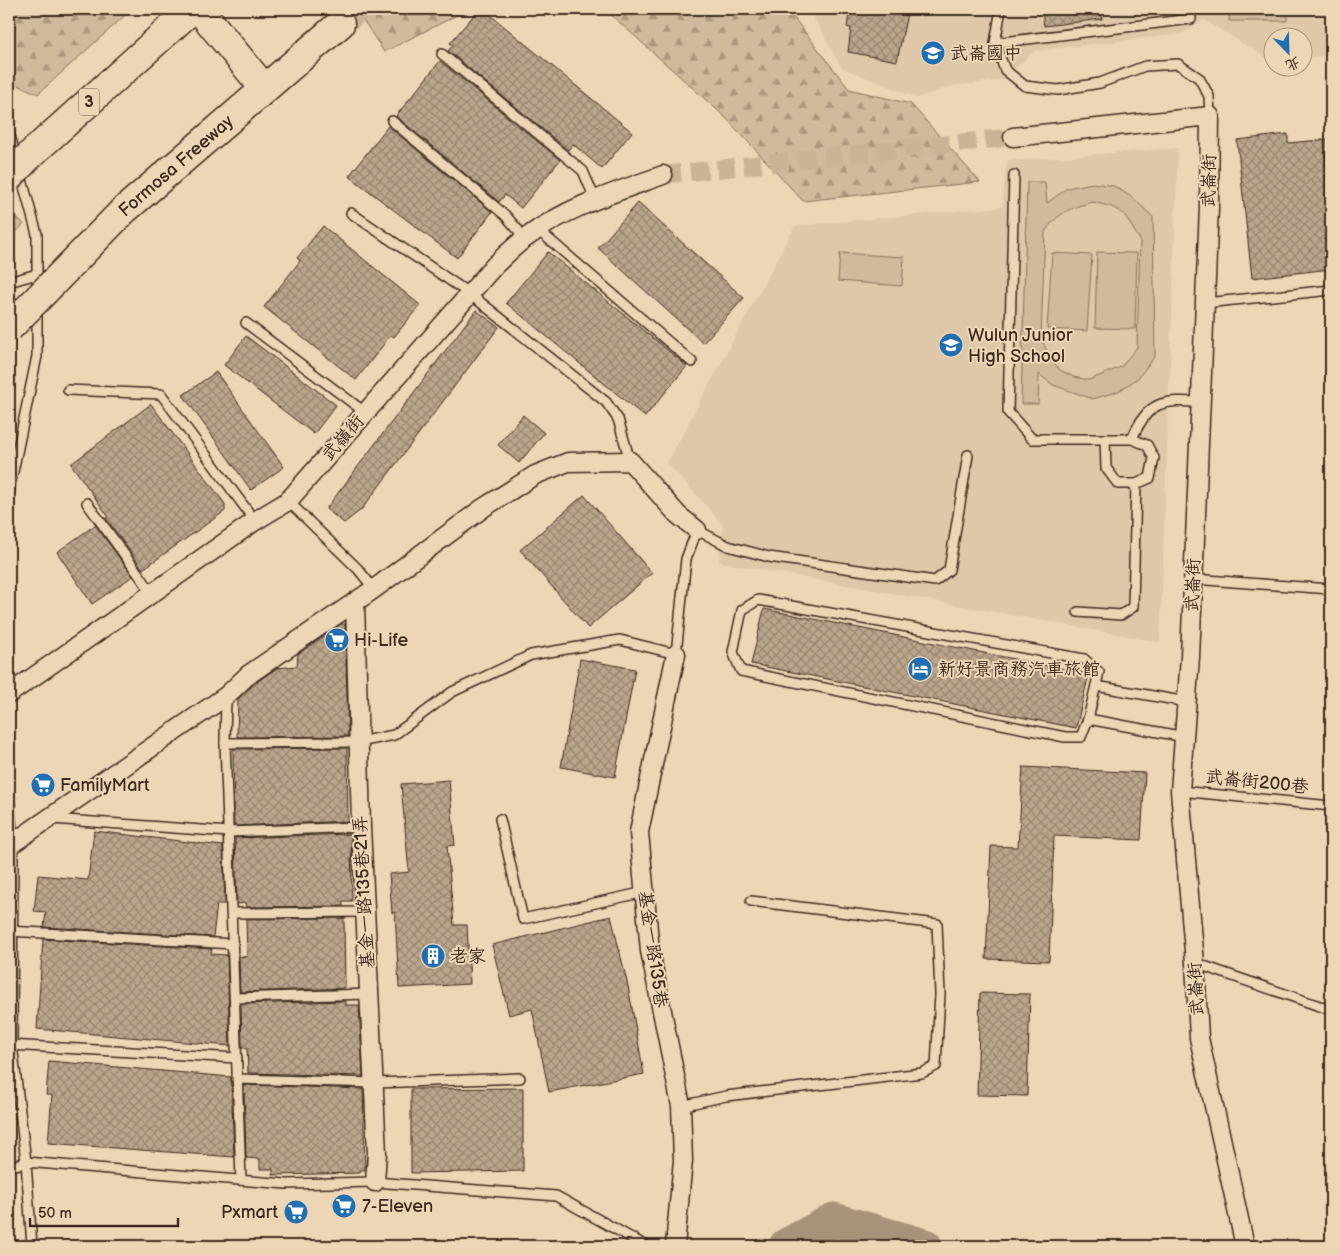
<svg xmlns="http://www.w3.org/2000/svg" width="1340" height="1255" viewBox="0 0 1340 1255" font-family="'Balsamiq Sans','LXGW WenKai TC',sans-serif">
<defs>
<pattern id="forest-firs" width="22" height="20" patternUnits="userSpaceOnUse" patternTransform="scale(1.25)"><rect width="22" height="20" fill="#d0ba9d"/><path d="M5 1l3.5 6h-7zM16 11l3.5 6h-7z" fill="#aa977f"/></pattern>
<pattern id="park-tufts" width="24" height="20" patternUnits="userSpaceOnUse" patternTransform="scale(1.25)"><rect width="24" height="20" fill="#d0ba9d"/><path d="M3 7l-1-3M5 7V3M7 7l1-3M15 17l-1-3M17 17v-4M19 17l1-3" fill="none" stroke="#aa977f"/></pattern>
<pattern id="building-cross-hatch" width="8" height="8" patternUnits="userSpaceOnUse" patternTransform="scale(1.25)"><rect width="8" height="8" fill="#bba68c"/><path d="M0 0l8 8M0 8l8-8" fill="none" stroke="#998772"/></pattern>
</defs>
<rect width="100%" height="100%" fill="#edd6b6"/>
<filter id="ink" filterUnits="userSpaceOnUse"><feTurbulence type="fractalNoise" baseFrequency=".02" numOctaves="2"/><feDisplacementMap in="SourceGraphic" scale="10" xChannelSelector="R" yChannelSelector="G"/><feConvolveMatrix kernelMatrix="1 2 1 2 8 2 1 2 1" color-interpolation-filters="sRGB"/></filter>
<g filter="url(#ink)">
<g fill="#dec8a9">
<path d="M809,9H1331V56L1303,57L1302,38H1272V58H1267L1204,20L1181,34L1034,51L1003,80L953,86L917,98L842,68Z"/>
<path d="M1178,148L1160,642L719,562L723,525L667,463L795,226L1002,207L1007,161Z"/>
</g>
<g fill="#d0ba9d" stroke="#86725e" fill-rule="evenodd">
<path d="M1230,9H1288L1287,21H1229Z"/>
<path d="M1325,9H1331V44L1329,45Z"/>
<path d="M1027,182H1045L1047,203L1067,188L1093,183L1114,186L1133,198L1153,217L1155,356L1138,378L1119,391L1093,399L1053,385L1039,374L1038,404H1021ZM1093,202L1112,207L1124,214L1140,240L1137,347L1121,367L1089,380L1074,377L1060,370L1050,358L1041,338L1045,232C1057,213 1072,207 1093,202Z"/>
<path d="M1097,252L1137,253L1135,329L1095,328Z"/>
<path d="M840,253L904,257L902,286L838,281Z"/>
<path d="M1052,253L1092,255L1087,331L1047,329Z"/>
</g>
<g fill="url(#forest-firs)" stroke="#86725e">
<path d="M9,9H132L38,94L9,81Z"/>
<path d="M356,9H469L384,52Z"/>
<path d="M562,9H787L849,89L911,104L980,182L803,201L725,117L609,13Z"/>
</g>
<path fill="url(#park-tufts)" stroke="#86725e" d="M9,209L24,224L9,240Z"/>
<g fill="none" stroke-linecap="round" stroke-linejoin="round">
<path stroke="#a7927a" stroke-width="35" d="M786,1246L834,1220L925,1246"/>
</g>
<g fill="url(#building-cross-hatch)" stroke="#3b2a1e">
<path d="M479,9H483L632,132L602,169L573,144L568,150L448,51L453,45L450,43Z"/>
<path d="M850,9H908L897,61L848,52L851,28L847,27Z"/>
<path d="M1042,9H1101L1102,19L1044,26Z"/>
<path d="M440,61L560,160L521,208L505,195L499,202L396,116Z"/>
<path d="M388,126L492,212L457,258L349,176Z"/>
<path d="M1288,134V143L1331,139V269L1252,278L1237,140Z"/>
<path d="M638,203L744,298L703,343L598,248Z"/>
<path d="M323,226L420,305L394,337L391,335L356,380L264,307L300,261L297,258Z"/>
<path d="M548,252L687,366L645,417L506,303Z"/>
<path d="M476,310L499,327L362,509L344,523L326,509Z"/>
<path d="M246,336L336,405L314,434L224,365Z"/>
<path d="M216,372L284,467L251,490L183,395Z"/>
<path d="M151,404L225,504V511L143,569L106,518L108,516L71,464Z"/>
<path d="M523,415L544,433L519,463L498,445Z"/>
<path d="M584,495L652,573L588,628L520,550Z"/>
<path d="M95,525L133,576L92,604L57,552Z"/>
<path d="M764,609L1089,674L1076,728L751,664Z"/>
<path d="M341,624H345L348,736L237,737L238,699L255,683L277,668L297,666L298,654Z"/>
<path d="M580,659L635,669L615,777L561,767Z"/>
<path d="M347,748L348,821L234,826L233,749Z"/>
<path d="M1023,767L1145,773L1141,840L1054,836L1049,961L986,959L991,846L1018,847Z"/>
<path d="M449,780L455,845L447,846L454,925H467L470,984L399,988L395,912L392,913L389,874L409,872L401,784Z"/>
<path d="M94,831L223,846L225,904H217L213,937L44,927L46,912L34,911L38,875L88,880Z"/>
<path d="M351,834L352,901H343V906L246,907L245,903L237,904L235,838Z"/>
<path d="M611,916L628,986L644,1074L549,1092L532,1009L509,1015L492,945Z"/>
<path d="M344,918L345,988L240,992L239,956L247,957L246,919Z"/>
<path d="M43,939L212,949L211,954L227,955L230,1046L37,1029Z"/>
<path d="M980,993L1030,994L1027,1096L977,1095Z"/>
<path d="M346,1001V1005H359L363,1076L248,1073L247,1048H242L241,1004Z"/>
<path d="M49,1061L231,1077L234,1157L48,1143L52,1095H46Z"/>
<path d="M244,1085L363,1089L365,1170H361L360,1173L273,1175V1169H260V1159L246,1158Z"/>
<path d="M523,1088V1171L411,1173V1089Z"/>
</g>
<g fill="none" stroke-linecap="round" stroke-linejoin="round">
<path stroke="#c9b498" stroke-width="18" stroke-dasharray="18 9" stroke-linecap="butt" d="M663,175L1013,137"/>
<path stroke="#c9b498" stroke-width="28" stroke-dasharray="28 14" stroke-linecap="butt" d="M340,24L357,9"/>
<defs>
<g id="service">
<path d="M1001,9L995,43L1005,70L1025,86L1058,90L1100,83L1145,66L1178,64L1199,78L1209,96L1210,116"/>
<path d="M995,43L1191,19V9"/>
<path d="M442,54L583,171L595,199"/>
<path d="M392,121L505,215L525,238"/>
<path d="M9,132L37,234V290"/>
<path d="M1014,175L1008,412L1032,439H1132C1148,401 1161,400 1201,402"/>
<path d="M351,213L470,294L606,402L618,419L630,461"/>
<path d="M537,229L692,362"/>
<path d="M9,282L37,274"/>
<path d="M1205,303L1331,290"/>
<path d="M246,323L366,413"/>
<path d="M68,390L161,394L255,521"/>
<path d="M1105,439L1106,468L1118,484H1136L1150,478L1154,458L1147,445L1132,439"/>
<path d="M9,491L37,356V308"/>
<path d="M288,501L358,569L374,589"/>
<path d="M87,503L153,594"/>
<path d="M1193,579L1331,589"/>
<path d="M758,600L1084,659L1099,672L1088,719L1081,737H1065L741,671L733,652L742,610Z"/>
<path d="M1078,612L1121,615L1133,607L1136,484"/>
<path d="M1096,686L1187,702"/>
<path d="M226,696L225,743L241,1180"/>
<path d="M1088,719L1185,737"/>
<path d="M225,743L359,742L394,735L452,692L531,655L620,640L676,654L686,559L697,530L728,546L769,557L935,581L949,570L968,455"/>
<path d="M1180,791L1331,806"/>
<path d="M9,798L13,843L12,1044L26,1162L32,1246"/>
<path d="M52,819L229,832L361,827"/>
<path d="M500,819L523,919L645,892"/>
<path d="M232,913L365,912"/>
<path d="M9,931L233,944"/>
<path d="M1195,963L1331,1010"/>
<path d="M235,998L369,994"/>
<path d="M9,1045L237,1058"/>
<path d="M237,1079L374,1083L520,1078"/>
<path d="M681,1106L726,1096L922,1073L936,1066L940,994L937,924L751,901"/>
<path d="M9,1167L26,1162L286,1184L375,1182L556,1196L646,1246"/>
</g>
<g id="minor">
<path d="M1013,137L1210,116L1209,207L1190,657L1180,791L1195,963L1199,1038L1245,1246"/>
<path d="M355,602L361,827L377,1153L375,1182"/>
<path d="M9,694L255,521L288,501L495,265C505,256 515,245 527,237C567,207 616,192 663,175"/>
<path d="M13,843L226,696L248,675L374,589L483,508L535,475L568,462L630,461L678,515L697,530"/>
<path d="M675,1246L683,1160L681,1106L650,951L639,832L676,654"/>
</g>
<g id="motorway">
<path d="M199,9L264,88"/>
<path d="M30,155L192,9"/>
<path id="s1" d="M122,212L340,24"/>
</g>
</defs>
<use href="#service" stroke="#3b2a1e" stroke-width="12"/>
<use href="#minor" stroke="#3b2a1e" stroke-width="21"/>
<use href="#motorway" stroke="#3b2a1e" stroke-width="31"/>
<use href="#service" stroke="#edd6b6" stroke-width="9"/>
<use href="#minor" stroke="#edd6b6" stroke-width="18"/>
<use href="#motorway" stroke="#edd6b6" stroke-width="28"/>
<defs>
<g id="motorway-bridge">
<path d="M9,177L30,155"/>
<path d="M9,328L122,212"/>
</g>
</defs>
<use href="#motorway-bridge" stroke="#3b2a1e" stroke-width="31" stroke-linecap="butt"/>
<use href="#motorway-bridge" stroke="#edd6b6" stroke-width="28"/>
</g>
</g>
<defs>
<symbol id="school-disc" viewBox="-11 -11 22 22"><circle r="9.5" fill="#1f6fb2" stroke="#edd6b6"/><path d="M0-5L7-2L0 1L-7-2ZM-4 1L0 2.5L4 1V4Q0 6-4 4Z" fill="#fff"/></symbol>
<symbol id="supermarket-disc" viewBox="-11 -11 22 22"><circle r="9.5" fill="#1f6fb2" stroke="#edd6b6"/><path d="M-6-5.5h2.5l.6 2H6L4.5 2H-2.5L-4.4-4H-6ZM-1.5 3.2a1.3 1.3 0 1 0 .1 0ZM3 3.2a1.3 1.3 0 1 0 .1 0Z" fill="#fff"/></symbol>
<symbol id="hotel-disc" viewBox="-11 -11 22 22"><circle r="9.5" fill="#1f6fb2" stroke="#edd6b6"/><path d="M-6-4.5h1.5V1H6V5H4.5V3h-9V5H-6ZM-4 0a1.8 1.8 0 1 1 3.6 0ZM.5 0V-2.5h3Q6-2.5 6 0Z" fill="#fff"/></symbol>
<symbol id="building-disc" viewBox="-11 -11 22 22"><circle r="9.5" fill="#1f6fb2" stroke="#edd6b6"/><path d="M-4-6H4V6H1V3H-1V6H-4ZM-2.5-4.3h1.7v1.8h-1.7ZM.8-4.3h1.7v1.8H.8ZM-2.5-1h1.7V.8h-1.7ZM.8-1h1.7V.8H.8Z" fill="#fff"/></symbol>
</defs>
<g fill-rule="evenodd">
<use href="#school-disc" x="919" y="39" width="28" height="28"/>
<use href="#school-disc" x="937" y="331" width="28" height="28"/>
<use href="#supermarket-disc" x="323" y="626" width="28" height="28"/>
<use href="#hotel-disc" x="906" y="655" width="28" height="28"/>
<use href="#supermarket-disc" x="29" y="771" width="28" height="28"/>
<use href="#building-disc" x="419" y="942" width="28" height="28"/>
<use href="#supermarket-disc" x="330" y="1192" width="28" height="28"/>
<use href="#supermarket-disc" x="282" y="1198" width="28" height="28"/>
</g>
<g text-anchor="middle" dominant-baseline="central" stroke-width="4" stroke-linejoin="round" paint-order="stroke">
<rect fill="#edd6b6" stroke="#705e4c" stroke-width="1" x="79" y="88.5" width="20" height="27" rx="4"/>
<g font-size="16" font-weight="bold" fill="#3b2a1e">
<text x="89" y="102">3</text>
</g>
<g font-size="18" fill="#3b2a1e" stroke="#edd6b6" text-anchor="start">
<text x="950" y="53">武崙國中</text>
<text x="968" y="335">Wulun Junior<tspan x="968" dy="21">High School</tspan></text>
<text x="354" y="640">Hi-Life</text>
<text x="938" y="669">新好景商務汽車旅館</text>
<text x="60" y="785">FamilyMart</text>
<text x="450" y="956">老家</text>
<text x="362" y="1206">7-Eleven</text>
<text x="278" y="1212" text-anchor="end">Pxmart</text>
</g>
<g font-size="18" fill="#3b2a1e" stroke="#edd6b6">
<text stroke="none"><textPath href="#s1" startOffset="71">Formosa Freeway</textPath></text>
<text transform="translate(1209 181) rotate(-89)">武崙街</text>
<text transform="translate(343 438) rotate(-49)">武嶺街</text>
<text transform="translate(1193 585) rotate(-88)">武崙街</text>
<text transform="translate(1257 782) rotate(6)">武崙街200巷</text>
<text transform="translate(364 892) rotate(-93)">基金一路135巷21弄</text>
<text transform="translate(653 949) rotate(82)">基金一路135巷</text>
<text transform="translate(1196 989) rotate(-93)">武崙街</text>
</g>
</g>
<rect width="1340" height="1255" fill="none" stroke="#edd6b6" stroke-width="30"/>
<rect x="15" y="15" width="1310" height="1225" fill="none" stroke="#3b2a1e" stroke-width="2" filter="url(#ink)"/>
<g transform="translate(1288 52) rotate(157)"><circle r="24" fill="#edd6b6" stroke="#a69179"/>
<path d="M0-4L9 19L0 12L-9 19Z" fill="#1f6fb2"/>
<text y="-8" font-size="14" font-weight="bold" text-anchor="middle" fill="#3b2a1e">北</text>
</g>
<path d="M30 1218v8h148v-8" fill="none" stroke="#3b2a1e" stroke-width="2.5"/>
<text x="38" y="1218" font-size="15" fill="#3b2a1e" stroke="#edd6b6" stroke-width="4" paint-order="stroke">50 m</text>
</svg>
